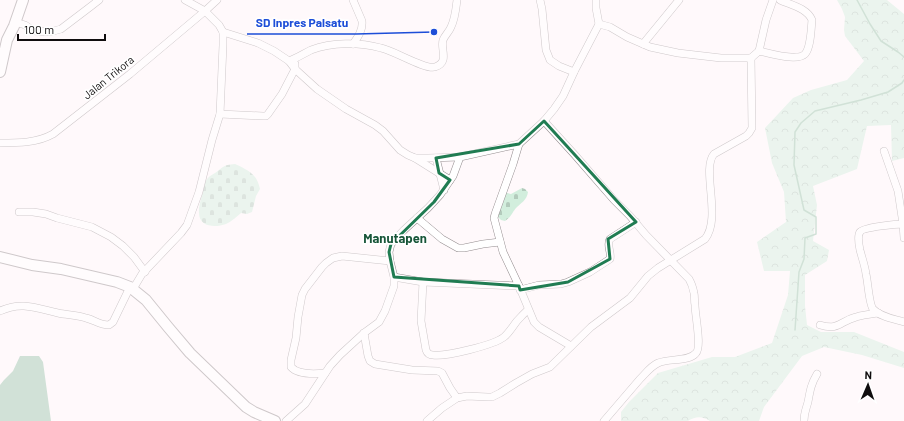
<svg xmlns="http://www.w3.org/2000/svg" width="904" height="421" viewBox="0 0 904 421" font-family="Barlow,sans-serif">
<defs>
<pattern id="forest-crowns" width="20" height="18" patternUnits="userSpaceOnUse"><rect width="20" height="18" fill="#d2eedd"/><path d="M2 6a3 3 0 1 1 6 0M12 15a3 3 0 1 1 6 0" fill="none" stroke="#b3cbbc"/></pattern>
<pattern id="cemetery-stones" width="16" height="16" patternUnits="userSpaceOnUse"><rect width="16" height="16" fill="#d2eedd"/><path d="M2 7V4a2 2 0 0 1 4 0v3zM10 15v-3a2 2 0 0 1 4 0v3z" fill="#b3cbbc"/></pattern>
</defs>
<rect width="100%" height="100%" fill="#fff9fb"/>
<path fill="url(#forest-crowns)" d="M837,0H887L904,14V158L892,161L891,125L867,126L857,169L813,186L817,205L813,241L829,250L827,261L805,275V306L807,325L821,332H854L904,352V368L862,355L824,347L802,356L764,407L759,421H710C702,416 696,416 688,421H621V412L629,402L658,373L712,357H735L772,343L788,295L790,271H764L757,242L786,222L784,192L772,163L765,128L793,98L811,90L847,80L864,61L845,36L844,30L845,17L842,9Z"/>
<g fill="url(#cemetery-stones)">
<path d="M235,164C248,170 257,174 260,189L256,196L252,212L247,214L241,213C236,217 231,222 226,224C215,228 199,227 199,213C198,206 204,190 205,182C208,177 210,176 215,173C224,167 222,165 235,164Z"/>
<path d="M522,188L525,189L528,192C527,200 521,203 516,208C511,214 512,216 505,221L501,220L498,217L504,192L511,194Z"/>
</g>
<path fill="#99c4ab" d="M20,356H39L43,362L51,421H0V385L4,380L13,371Z"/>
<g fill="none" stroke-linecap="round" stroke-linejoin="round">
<g stroke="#99c4ab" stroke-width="1.5">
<path d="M857,0L870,24L881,41L898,52L904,57"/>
<path d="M795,330L799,272L804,259L805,238L816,234V217L804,210L794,165L795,132L801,123L815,111L861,100L888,92L902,83L904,80"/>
</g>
<defs>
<g id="street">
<path d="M596,0V8L599,24"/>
<path d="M15,22L25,25L34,31L50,32L61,29L90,7L99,0"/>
<path d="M223,32L258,43L274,51L289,61C297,58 303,54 311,50C332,42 359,42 381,48C393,50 425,70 435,67C450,62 440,49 443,40C445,35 449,32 451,27C455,19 456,9 457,0"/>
<path d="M353,44C358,37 363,30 362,21L353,0"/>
<path d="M643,44L679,0"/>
<path d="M759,51C768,53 797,62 805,54C811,47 811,29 812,20C807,8 791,5 780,0"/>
<path d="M289,61L295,69L317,89L346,109L375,125L383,131L400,150L408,155L415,158H428L460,157L519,144L544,121L554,109L563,96L574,72L559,66L550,60L546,50L542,9L540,0"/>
<path d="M574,72L599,24L610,27L627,37L650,47L678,53L721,58H751L759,51L766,20L773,0"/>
<path d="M220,114L263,116H266L268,114L282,94L295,69V64"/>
<path d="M544,121L574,154L614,200L630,216L646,235L689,279C692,284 693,288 694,293C695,297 694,301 695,305C695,315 702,347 696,353C689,362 669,358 658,363C651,366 646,373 640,379C628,393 616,407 604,421"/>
<path d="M0,143C18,143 37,143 53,134L130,74L205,11L217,0"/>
<path d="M884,151L898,191L903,224L904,238"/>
<path d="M415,158L450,180"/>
<path d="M436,158L444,190"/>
<path d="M19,212H33L46,214L57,218L92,227L111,237L123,246L134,257L145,272"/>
<path d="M417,218L442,239L458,248H464L483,244L500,242"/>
<path d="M904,224C897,224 863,227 860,232C857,236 859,245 860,250C862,258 865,266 866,274C868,282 869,304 873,309C880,317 894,319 904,322"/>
<path d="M394,277L423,282L519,286L503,252L494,218L495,214L513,164L519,144"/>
<path d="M423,282L421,321L426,350C427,353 429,355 433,355C445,357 494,345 504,337C509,333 513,326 517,321C521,317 524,313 528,310"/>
<path d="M519,286L534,322L539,327L571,346"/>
<path d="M133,289L142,274L181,233L187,225L199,192L212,140L220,114L223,45V32L219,25L205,11L185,0"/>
<path d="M520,290L539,285L561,284L568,282L590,272L610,259C612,253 606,245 610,239L636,222"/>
<path d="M0,311C21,301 36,308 58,313C67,315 77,315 86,318C95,320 99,325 109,325L113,322L130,287"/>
<path d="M820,325C839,331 840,321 856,317C863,315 871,314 878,313"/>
<path d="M364,333L368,356L370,361L375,364L412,370L438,371L442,373L450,388L457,398"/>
<path d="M325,373C315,374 298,375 291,367V360L296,338L298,317L302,295L305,289L322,267L326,263L333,258L342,256L390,261L389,252L391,244L404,230L428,208L440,195L453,176L460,157"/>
<path d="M286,421L305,404L330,366L340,355L364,333L379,322L385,311L394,286V277L390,261"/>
<path d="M427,421L442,408L457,398L467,396L488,397H492L500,393L516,383L532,374L550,367L591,327L630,298L648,276L658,268L705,239C722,218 701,169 714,154L746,136L749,133L752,128L751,58"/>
<path d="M804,421C804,413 806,409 808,402C810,391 811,384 817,374"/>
</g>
<g id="secondary">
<path d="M0,72L7,40L14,26L23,0"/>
<path d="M0,257L32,265L61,269L117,282L130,287L146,300L168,327L190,353L246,407L254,412L275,421"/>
</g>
</defs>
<use href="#street" stroke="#948d8f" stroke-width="8"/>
<use href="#secondary" stroke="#948d8f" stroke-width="12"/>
<use href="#street" stroke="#fff" stroke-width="7"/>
<use href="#secondary" stroke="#fff" stroke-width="10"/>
</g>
<path d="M0 0H904V421H0ZM544,121L636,222L608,239L610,259L568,282L520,290L519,286L394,277L389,252L391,244L434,202L450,180L439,173L436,158L519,144Z" fill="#fff9fb" fill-opacity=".55" fill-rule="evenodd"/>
<path fill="none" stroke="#207c52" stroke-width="3" stroke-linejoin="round" d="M544,121L636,222L608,239L610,259L568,282L520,290L519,286L394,277L389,252L391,244L434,202L450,180L439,173L436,158L519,144Z"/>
<g text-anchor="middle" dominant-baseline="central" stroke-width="3.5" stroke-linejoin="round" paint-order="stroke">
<g font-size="11" fill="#100d0e" stroke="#fff">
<text transform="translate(108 77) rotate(-39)">Jalan Trikora</text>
</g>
<g font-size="13" font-weight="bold" fill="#185639" stroke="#fff">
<text x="395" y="238">Manutapen</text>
</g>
</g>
<path fill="none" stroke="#1d4ed8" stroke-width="1.5" d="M434 32L356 34H247"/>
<circle fill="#1d4ed8" stroke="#fff" stroke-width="1.5" cx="434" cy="32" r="4"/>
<g font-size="12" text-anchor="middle" font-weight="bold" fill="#1d4ed8" stroke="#fff" stroke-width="3.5" stroke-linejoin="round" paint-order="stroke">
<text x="302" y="27">SD Inpres Palsatu</text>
</g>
<g transform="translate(868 385) rotate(2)" stroke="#ffffff" stroke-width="3" paint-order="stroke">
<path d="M0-3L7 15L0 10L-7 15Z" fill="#100d0e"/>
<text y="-6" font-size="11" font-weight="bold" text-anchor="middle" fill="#100d0e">N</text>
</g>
<path d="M18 34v6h87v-6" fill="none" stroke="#100d0e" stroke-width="2"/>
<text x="24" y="34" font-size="12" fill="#100d0e" stroke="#ffffff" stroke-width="3" paint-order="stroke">100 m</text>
</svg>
